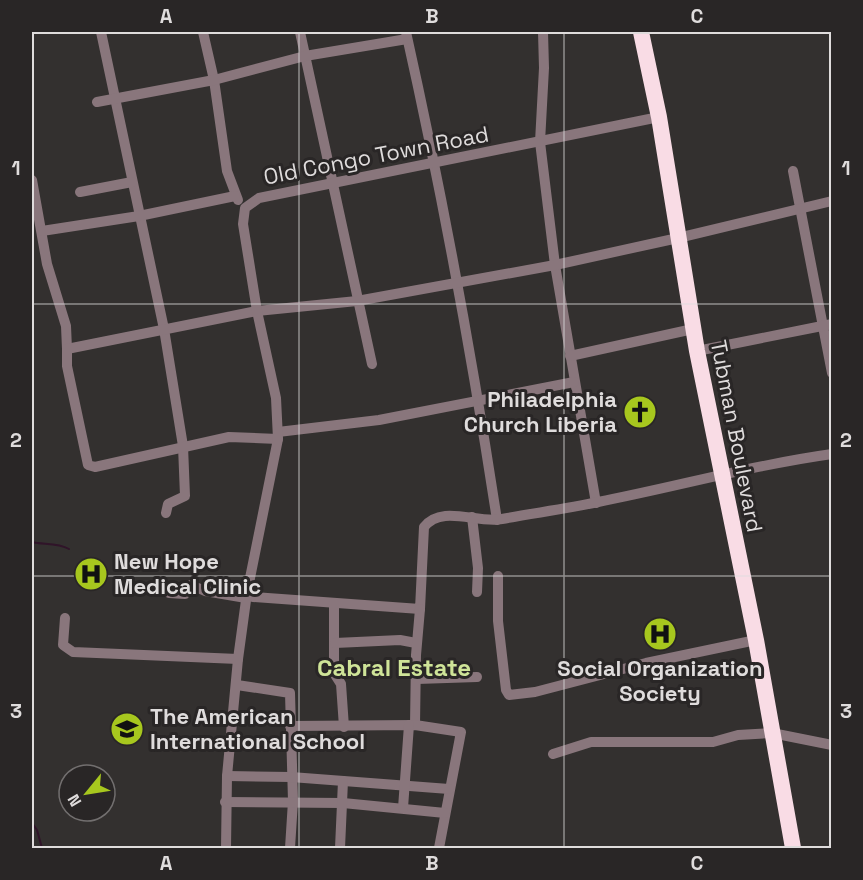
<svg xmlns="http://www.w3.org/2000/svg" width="863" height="880" viewBox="0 0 863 880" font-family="'Space Grotesk',sans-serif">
<rect width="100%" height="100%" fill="#33302f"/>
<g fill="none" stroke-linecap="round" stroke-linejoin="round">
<g stroke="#301429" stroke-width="2">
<path d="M32,542C42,545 57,542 69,549"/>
<path d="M32,823L37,830L42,848"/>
</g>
<g stroke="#89767c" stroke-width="10">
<path d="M101,32L164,329L183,446L185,496L168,504L166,513"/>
<path d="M203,32L214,80L227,171L238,200"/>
<path d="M300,32L372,364"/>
<path d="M406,32C442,193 472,356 497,520"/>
<path d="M543,32L544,68L540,142L555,265L596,503"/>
<path d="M97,102L214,80L305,56L407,39"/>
<path d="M793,171L832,373"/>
<path d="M32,180L47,264L66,326L67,349"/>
<path d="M80,192L132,182"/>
<path d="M42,231L139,216L235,196"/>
<path d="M697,351L832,324"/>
<path d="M570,356L693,329"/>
<path d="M278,432L379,420L574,382"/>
<path d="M278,439L229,437L95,467L88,465L67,366V349L257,311L357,301L555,265L678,238L832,201"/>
<path d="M472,517L478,568L477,592"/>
<path d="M498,576V621L506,690L509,695L535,692L646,663L756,640"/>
<path d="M169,593L185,594L191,585L205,591L246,598"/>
<path d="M247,593L253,597L420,609L424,527C442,504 477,524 502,519C534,513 566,509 598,502C676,487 753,465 832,454"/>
<path d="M334,603V673L341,684L344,727"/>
<path d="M65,618L63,645L73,652L238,659"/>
<path d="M335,643L400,640L416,643"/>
<path d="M417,679L477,677"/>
<path d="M237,685L290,693L293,801L290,848"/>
<path d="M415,725L416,655L420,609"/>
<path d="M290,726L415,725L461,732L439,848"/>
<path d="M553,754L591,742H713L738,735L772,733L832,745"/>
<path d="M227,776L291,777L449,789"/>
<path d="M225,802L343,803L445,813"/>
<path d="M403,808L409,725"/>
<path d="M226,848L227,776L238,659L247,593L278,439L276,398L257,311L243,224L245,208L259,198L659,117"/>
<path d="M340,848L343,781"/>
</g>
<path stroke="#f9dce5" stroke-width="16" d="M641,32L659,117L697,351L756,640L793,848"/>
</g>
<path fill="none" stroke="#dfdcdc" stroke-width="1.5" stroke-opacity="0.55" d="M299,32V848M564,32V848M32,304H832M32,576H832"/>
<defs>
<symbol id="church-disc" viewBox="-11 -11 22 22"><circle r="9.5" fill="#a7c71e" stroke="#292626"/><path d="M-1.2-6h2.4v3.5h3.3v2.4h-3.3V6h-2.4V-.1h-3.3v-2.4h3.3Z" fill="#111"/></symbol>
<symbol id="hospital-disc" viewBox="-11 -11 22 22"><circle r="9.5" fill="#a7c71e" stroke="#292626"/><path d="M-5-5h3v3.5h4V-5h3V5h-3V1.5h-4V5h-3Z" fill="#111"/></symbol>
<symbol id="school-disc" viewBox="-11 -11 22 22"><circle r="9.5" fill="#a7c71e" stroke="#292626"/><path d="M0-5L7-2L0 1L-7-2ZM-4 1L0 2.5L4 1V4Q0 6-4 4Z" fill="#111"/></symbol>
</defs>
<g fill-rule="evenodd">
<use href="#church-disc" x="621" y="393" width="38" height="38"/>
<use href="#hospital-disc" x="72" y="555" width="38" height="38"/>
<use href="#hospital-disc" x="641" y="615" width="38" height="38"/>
<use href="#school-disc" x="108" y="710" width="38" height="38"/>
</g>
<g text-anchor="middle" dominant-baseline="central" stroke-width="6" stroke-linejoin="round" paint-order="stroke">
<g font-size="22" fill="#dfdcdc" stroke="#292626">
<text transform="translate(376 155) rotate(-11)">Old Congo Town Road</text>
<text transform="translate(737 436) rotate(79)">Tubman Boulevard</text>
</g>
<g font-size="22" font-weight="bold" fill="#dfdcdc" stroke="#292626" text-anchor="start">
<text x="617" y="399" text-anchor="end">Philadelphia<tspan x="617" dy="25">Church Liberia</tspan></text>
<text x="114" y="561">New Hope<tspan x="114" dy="25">Medical Clinic</tspan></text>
<text x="660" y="668" text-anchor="middle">Social Organization<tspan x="660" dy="25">Society</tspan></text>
<text x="150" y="716">The American<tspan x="150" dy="25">International School</tspan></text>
</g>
<g font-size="24" font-weight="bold" fill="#cfe498" stroke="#292626">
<text x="394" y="667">Cabral Estate</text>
</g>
</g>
<rect width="863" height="880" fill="none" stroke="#292626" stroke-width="66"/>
<g transform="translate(87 793) rotate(240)"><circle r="28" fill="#292626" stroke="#726f6f" stroke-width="1.5"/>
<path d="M0-4.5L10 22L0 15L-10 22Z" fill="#a7c71e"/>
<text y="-9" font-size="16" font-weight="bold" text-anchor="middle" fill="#dfdcdc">N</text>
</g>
<rect x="33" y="33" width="797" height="814" fill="none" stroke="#dfdcdc" stroke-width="2"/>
<g font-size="20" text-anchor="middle" font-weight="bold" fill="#dfdcdc">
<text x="166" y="23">A</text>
<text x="432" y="23">B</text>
<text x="697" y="23">C</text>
<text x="16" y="175">1</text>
<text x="846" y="175">1</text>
<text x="16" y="447">2</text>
<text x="846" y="447">2</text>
<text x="16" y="718">3</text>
<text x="846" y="718">3</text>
<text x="166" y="870">A</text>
<text x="432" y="870">B</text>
<text x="697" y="870">C</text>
</g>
</svg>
